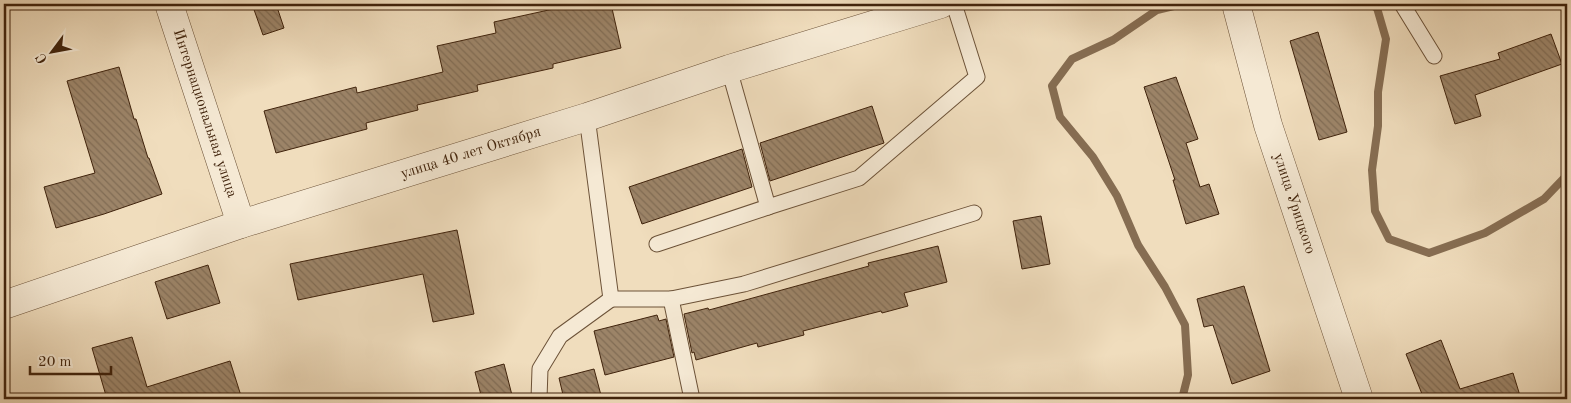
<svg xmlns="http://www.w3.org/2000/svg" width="1571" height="403" viewBox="0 0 1571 403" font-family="'Old Standard TT',serif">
<defs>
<pattern id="building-back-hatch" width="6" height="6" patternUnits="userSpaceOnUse" patternTransform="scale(1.25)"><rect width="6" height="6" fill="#9c8468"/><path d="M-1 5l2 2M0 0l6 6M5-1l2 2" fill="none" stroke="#816c54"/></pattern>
</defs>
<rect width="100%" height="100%" fill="#f0ddbd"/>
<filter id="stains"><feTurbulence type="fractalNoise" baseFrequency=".004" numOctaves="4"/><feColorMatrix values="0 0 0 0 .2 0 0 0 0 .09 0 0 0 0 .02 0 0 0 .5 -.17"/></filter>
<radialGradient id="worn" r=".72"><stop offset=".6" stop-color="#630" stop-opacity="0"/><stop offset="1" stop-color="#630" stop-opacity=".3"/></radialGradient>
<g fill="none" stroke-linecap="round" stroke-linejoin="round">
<g stroke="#866d52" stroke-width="8">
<path d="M1370,4L1377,8L1386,39L1378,92V126L1372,170L1375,211L1389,239L1429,253L1485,233L1544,199L1567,175"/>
<path d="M1182,399L1188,375L1185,325L1165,287L1138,245L1117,196L1093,157L1060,117L1052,86L1072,59L1113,40L1157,10L1182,4"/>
</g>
</g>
<g fill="url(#building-back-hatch)" stroke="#40230c">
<path d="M252,4H276L284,28L263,35Z"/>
<path d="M576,4H611L621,48L553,64V68L477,85L478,91L417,105L418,110L366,123L367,129L276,153L264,111L356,87L357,93L443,72L437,46L496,33L494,22Z"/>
<path d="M1318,32L1347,132L1319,140L1290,41Z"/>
<path d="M1551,34L1562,64L1475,95L1481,116L1455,124L1440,76L1500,59L1498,53Z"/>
<path d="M119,67L134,119H136L148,158H149L162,194L104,214L56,228L44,187L95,173L67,81Z"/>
<path d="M1176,77L1198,139L1186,143L1200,187L1209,184L1219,214L1186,224L1173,180H1175L1144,87Z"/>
<path d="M872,106L884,143L770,181L760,143Z"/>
<path d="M742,149L752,187L642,224L629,187Z"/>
<path d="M1041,216L1050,264L1022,269L1013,221Z"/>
<path d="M457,230L474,314L433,322L423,274L298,300L290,264Z"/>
<path d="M938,246L947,282L904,293L908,306L882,313L881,311L803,331L804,335L758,347L757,343L696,360L694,352L692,353L684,314L708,308L709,310L811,282L869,266L868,263Z"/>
<path d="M208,265L220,303L167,319L155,282Z"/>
<path d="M1244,286L1270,371L1232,384L1213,325L1204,327L1197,299Z"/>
<path d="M657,315L659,321L666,319L674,357L605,375L594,331Z"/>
<path d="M132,337L147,387L230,361L242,399H107L92,348Z"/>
<path d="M1441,340L1460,389L1513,373L1521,399H1424L1406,354Z"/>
<path d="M504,364L513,399H482L475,372Z"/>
<path d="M594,369L602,399H564L559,378Z"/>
</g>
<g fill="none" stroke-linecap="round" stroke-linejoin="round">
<defs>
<g id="service">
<path d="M1402,4L1434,56"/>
<path d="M729,69L768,207"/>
<path d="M657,244L768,207L859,178L977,77L954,4"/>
<path d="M611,299H671L744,284L974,213"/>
<path d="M671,299L692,399"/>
<path d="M539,399L540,369L560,336L611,299L587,117"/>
</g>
<g id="minor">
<path id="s1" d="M169,4L241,224"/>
<path id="s2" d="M1236,4L1268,125L1359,399"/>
<path id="s3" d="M4,305L241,224L587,117L729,69L941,4"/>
</g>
</defs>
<use href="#service" stroke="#6c5238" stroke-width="17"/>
<use href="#minor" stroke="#6c5238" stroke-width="29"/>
<use href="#service" stroke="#f5e9d4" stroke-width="15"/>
<use href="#minor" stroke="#f5e9d4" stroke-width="28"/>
</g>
<g text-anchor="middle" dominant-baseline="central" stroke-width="4" stroke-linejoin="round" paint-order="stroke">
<g font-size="15" fill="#40230c" stroke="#f5e9d4">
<text stroke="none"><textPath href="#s1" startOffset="115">Интернациональная улица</textPath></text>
<text stroke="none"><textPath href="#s3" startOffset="491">улица 40 лет Октября</textPath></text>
<text stroke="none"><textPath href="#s2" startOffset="208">улица Урицкого</textPath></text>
</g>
</g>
<rect width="1571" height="403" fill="none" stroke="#f0ddbd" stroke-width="20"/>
<rect x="5" y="5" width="1561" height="393" fill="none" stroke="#40230c" stroke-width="2.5"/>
<rect x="10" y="10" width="1551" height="383" fill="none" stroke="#40230c"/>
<g transform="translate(52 52) rotate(238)" stroke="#f5e9d4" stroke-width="4" paint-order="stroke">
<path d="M0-4L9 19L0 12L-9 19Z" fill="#40230c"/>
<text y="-8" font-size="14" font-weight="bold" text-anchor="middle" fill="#40230c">С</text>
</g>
<path d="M30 366v8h81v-8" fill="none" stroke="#40230c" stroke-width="2.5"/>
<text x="38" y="366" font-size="15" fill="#40230c" stroke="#f5e9d4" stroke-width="4" paint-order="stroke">20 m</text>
<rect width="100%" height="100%" filter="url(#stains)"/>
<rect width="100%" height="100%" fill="url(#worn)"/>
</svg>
